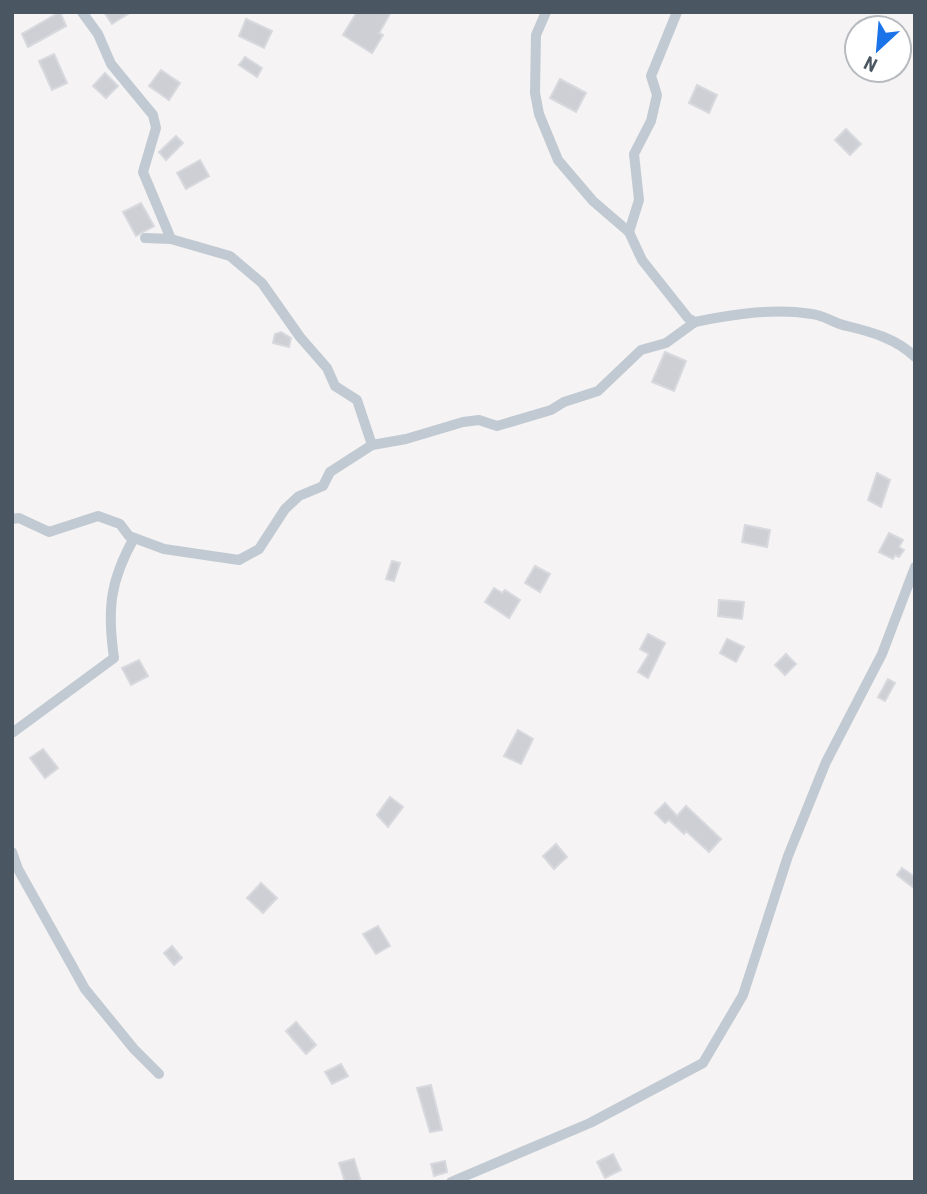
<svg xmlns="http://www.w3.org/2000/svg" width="927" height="1194" viewBox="0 0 927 1194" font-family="'Roboto Condensed',sans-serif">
<rect width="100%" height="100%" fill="#f5f3f3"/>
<g fill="#cdcfd5" stroke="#d7d9de" stroke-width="2">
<path d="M60,12L66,26L28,47L22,34Z"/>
<path d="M104,12H131L112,24Z"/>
<path d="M357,12H391L379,33L383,35L372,53L343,35Z"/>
<path d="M246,19L272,31L264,48L239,36Z"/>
<path d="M54,54L67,83L52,90L39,61Z"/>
<path d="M245,57L262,68L257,77L239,65Z"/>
<path d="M161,70L180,83L169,100L149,86Z"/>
<path d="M105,73L118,86L106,98L93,86Z"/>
<path d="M560,79L586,93L576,112L550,98Z"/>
<path d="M697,85L717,95L709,113L689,103Z"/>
<path d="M846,129L861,144L850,155L835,140Z"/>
<path d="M176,136L183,143L166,160L159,152Z"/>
<path d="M200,160L209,176L186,189L177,173Z"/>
<path d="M141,203L154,226L136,236L123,212Z"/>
<path d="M281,332L291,338L289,347L273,343L275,334Z"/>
<path d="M665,352L686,361L674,391L652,382Z"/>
<path d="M877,473L890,480L881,507L868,500Z"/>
<path d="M745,525L770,530L767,547L742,542Z"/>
<path d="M889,533L903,540L899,547L904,550L899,557L895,555L893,559L879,552Z"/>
<path d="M392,561L400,563L394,581L386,579Z"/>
<path d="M535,566L550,574L540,592L525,583Z"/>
<path d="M494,588L502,593L505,590L520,600L509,618L485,602Z"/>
<path d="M719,600L744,602L742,619L718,616Z"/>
<path d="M648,634L665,643L648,678L638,672L649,654L640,649Z"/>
<path d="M727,639L744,647L736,662L720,653Z"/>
<path d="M786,654L796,664L785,675L775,665Z"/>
<path d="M139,660L148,676L131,685L122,668Z"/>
<path d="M888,679L895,683L885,701L878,697Z"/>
<path d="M518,730L533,739L521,764L504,756Z"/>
<path d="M43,749L58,768L45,778L30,758Z"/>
<path d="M390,797L403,807L388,827L377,815Z"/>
<path d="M665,803L677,816L686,806L721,839L709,852L686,831L684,834L669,820L665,823L655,813Z"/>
<path d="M556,844L567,857L554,869L543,856Z"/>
<path d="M902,868L915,877V889L897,875Z"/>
<path d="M261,883L277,898L263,913L247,898Z"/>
<path d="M378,926L390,946L376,954L363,934Z"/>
<path d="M172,946L182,958L174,965L164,953Z"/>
<path d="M296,1022L316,1045L306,1054L286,1031Z"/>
<path d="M341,1064L348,1076L332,1084L325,1072Z"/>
<path d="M431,1085L442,1130L430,1132L417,1088Z"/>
<path d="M613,1154L621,1170L605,1178L597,1162Z"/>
<path d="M354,1159L361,1182H345L339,1163Z"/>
<path d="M445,1161L447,1172L434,1176L431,1164Z"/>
</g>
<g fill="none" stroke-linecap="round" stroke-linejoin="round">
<g stroke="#c1cad2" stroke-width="10">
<path d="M82,12L98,34L111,64L153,115L156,128L143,172L171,239"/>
<path d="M546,12L536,35L535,93L539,114L558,160L593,201L629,232L642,260L688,318L695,322C733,314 773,308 812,314C824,315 835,324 847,326C872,332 897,339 915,357"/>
<path d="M629,232L639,200L634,154L651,121L657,95L651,76L677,12"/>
<path d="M145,238L171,239L230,256L262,283L300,337L327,368L335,386L357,400L372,445"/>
<path d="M12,519L19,518L49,532L98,516L120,524L129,536L164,549L239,560L259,549L285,509L299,496L323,486L330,472L372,445L406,439L463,422L479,420L497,426L551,410L564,402L598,391L641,350L666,343L695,322"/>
<path d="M12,733L114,658C107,609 110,581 134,538"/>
<path d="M12,852L18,869L85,989L134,1049L159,1074"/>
<path d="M451,1182L590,1123L703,1063L743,995L788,856L826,762L882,654L915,567"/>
</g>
</g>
<rect width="927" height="1194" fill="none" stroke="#4a5661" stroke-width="28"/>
<g transform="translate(878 49) rotate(206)"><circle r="33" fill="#ffffff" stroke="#b7bbc0" stroke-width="2"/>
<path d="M0-5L12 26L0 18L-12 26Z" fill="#1a73e8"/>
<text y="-10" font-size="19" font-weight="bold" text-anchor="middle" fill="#4a5661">N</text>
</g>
</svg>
